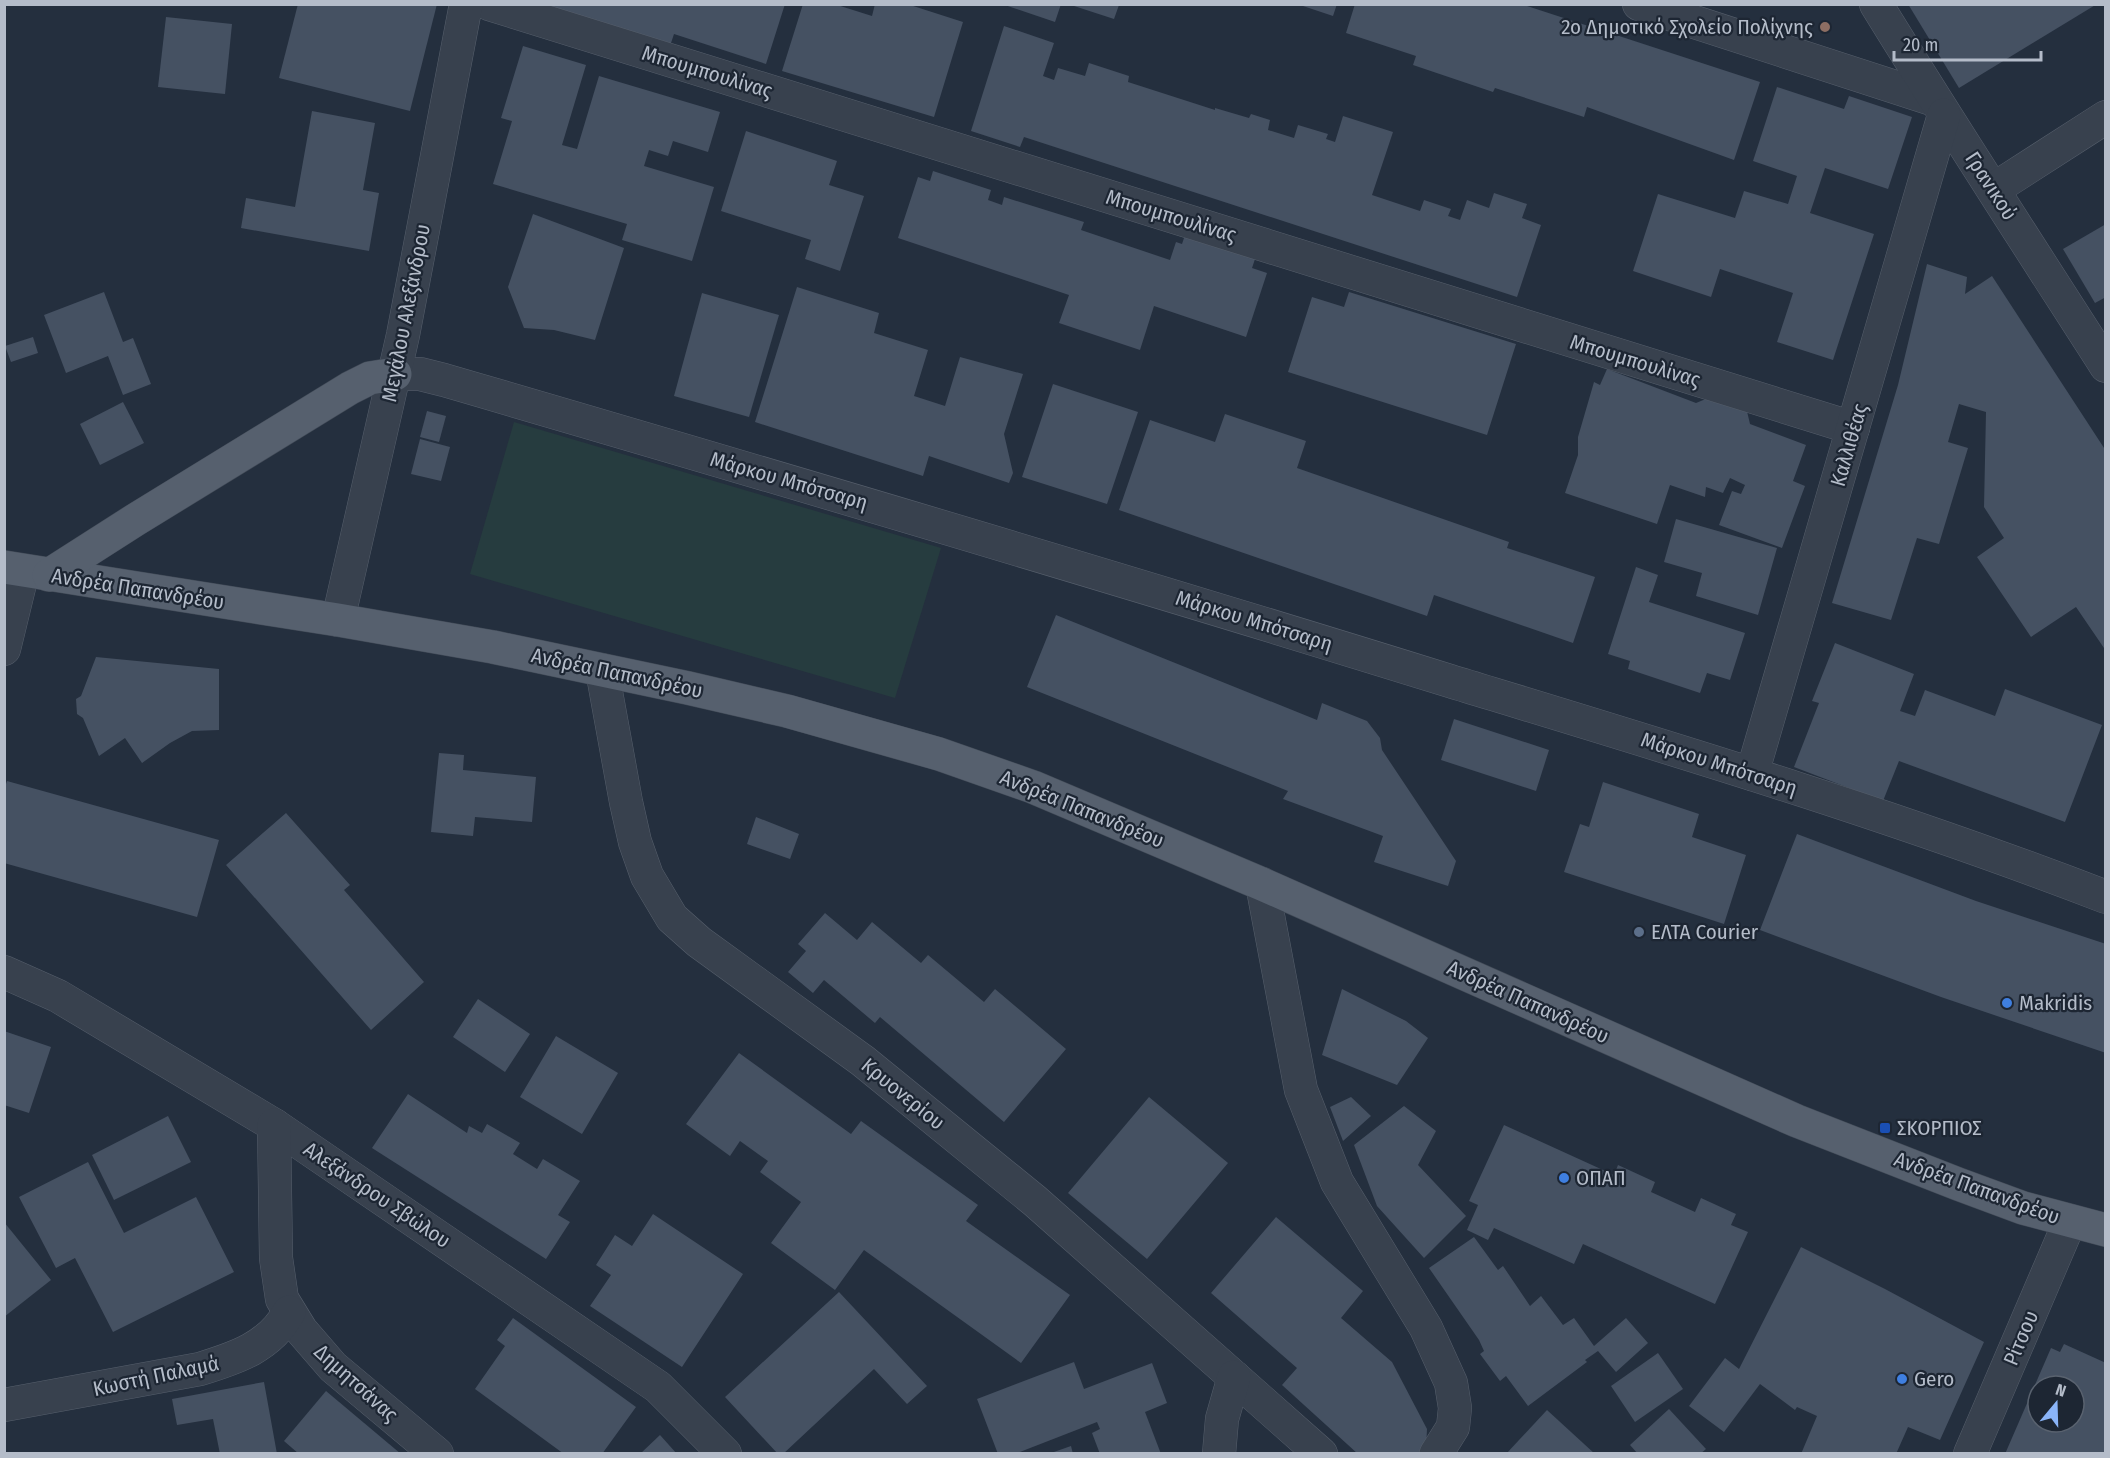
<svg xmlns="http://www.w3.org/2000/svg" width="2110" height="1458" viewBox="0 0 2110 1458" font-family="'Fira Sans Condensed',sans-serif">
<rect width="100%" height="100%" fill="#242f3e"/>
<path fill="#263c3f" d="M514,422L941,548L895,698L470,574Z"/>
<g fill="#455162" fill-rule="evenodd">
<path d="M298,4H437L410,111L279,78Z"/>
<path d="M533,4H785L766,64L674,34L669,49Z"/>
<path d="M803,4H834L872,16L875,4H907L963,22L934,117L782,71Z"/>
<path d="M1002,4H1061L1055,22Z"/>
<path d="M1297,4H1337L1333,16Z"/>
<path d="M1355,4H1521L1760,82L1734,160L1587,107L1584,117L1495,88L1493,92L1413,65L1416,56L1346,33Z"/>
<path d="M1908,4H2097L1959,88Z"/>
<path d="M1071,5H1119L1114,19Z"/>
<path d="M166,17L232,24L225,94L158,87Z"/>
<path d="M1004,26L1054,43L1043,76L1054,80L1058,68L1085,76L1089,63L1129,76L1128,82L1215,110V108L1249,118L1251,114L1270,120L1268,130L1294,138L1298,125L1328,134L1326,139L1335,142L1343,116L1393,132L1372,195L1420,211L1424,200L1451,209L1448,216L1460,220L1467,200L1489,208L1494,193L1527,204L1522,218L1541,225L1517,297L1024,137L1020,147L971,131Z"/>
<path d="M523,46L586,65L562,145L577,149L599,76L720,112L708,152L673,141L668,156L649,150L644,166L714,187L692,261L622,240L627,224L493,184L512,121L501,118Z"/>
<path d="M1777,87L1844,109L1849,96L1912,117L1888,189L1825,168L1810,213L1874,234L1833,360L1777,342L1793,293L1720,269L1711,297L1633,271L1658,194L1735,218L1744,191L1788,204L1797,176L1753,161Z"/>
<path d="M312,111L375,123L363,190L379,193L369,251L241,228L246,198L295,207Z"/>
<path d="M746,131L837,161L829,185L864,196L840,271L805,259L811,240L721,211Z"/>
<path d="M933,171L991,190L988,200L1002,205L1004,197L1084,222L1081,230L1170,260L1176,242L1182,244L1185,235L1255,259L1252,268L1267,273L1246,337L1154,306L1140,350L1059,323L1069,295L898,238L918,177L930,181Z"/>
<path d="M533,214L624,248L595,340L554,330L524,328L508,287Z"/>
<path d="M2106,224V297L2095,303L2063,249Z"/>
<path d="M1927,264L1967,277L1965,294L1992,276L2106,451V651L2076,607L2031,637L1977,557L2004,538L1984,507L1986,412L1959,404L1948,442L1968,448L1939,544L1917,538L1891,620L1832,603L1898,385Z"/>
<path d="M797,287L879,313L874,333L928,350L914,396L945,406L960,357L1023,374L1004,434L1013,473L1009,483L929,456L923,476L755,422Z"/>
<path d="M104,292L123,342L133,338L151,384L123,395L108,356L66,373L44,315Z"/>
<path d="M1349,292L1516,344L1487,435L1288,372L1312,297L1344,307Z"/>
<path d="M702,293L779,315L749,417L674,396Z"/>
<path d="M33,337L38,353L11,362L5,346Z"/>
<path d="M1607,369L1696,403L1713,396L1746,407L1750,424L1806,445L1793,481L1805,486L1782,548L1719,525L1732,491L1741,494L1745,485L1730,478L1723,493L1706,487L1705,497L1670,485L1657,524L1565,493L1578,455V437L1594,382L1600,385Z"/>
<path d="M1053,384L1138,412L1107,504L1022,477Z"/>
<path d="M123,402L144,443L100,465L80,424Z"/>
<path d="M427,411L446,416L439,442L420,437Z"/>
<path d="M1225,414L1306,441L1297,468L1509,542L1507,548L1595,577L1573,643L1434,595L1427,616L1119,510L1150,420L1215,442Z"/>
<path d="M420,439L450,447L441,481L411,474Z"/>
<path d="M1676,519L1777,548L1758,615L1696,596L1702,573L1664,562Z"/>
<path d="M1636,567L1658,575L1649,602L1745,633L1730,680L1707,673L1700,693L1628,669L1630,661L1608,654Z"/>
<path d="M1056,615L1317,720L1322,703L1367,721L1380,738L1382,750L1456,861L1448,886L1374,862L1383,836L1283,799L1288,791L1027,687Z"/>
<path d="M1835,643L1914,674L1900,711L1915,716L1925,690L1995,716L2005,689L2102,725L2065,822L1899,761L1883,801L1794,767L1819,703L1812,701Z"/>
<path d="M96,657L219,669V730L192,731L170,743L142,763L125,738L99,756L83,718L77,714L76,699L81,696Z"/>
<path d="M1454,719L1549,750L1536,791L1441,760Z"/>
<path d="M439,753L464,755L463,770L536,777L532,822L475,817L473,836L431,832Z"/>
<path d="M7,781L219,840L197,917L4,863V790Z"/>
<path d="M1603,782L1699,814L1692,837L1746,855L1724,924L1564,872L1580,824L1589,827Z"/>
<path d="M286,813L350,885L344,890L424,982L371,1030L226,865Z"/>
<path d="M756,817L799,834L790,859L747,844Z"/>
<path d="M1797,834L1976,901L2106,944V1053L1941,997L1760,930Z"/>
<path d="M825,913L857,940L872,922L921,963L928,955L984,1002L995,989L1066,1049L1004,1122L880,1017L875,1023L824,980L813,993L788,972L806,951L798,944Z"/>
<path d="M1342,989L1406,1021L1428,1038L1397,1085L1322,1055Z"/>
<path d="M478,999L530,1034L505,1072L453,1037Z"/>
<path d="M4,1031L51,1047L29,1113L4,1105Z"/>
<path d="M556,1036L618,1073L582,1134L520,1097Z"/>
<path d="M739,1053L851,1134L861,1121L978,1205L966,1221L1070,1295L1021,1363L864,1250L835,1290L771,1243L801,1202L760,1172L768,1161L740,1141L730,1156L686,1124Z"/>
<path d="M408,1094L467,1133L469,1126L482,1133L487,1124L520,1143L513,1154L537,1169L543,1159L580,1181L558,1215L570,1222L546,1259L372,1148Z"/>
<path d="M1149,1097L1228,1163L1147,1259L1068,1193Z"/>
<path d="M1351,1097L1371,1116L1343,1141L1330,1107Z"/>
<path d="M1404,1106L1436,1131L1418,1165L1466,1216L1424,1258L1377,1206L1354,1145Z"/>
<path d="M168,1116L191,1162L114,1200L92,1155Z"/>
<path d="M1504,1125L1614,1175L1618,1165L1655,1182L1651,1192L1695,1212L1701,1198L1736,1214L1731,1225L1748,1232L1715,1304L1583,1244L1574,1264L1494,1228L1488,1240L1467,1230L1478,1205L1469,1201Z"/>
<path d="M88,1162L124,1233L196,1197L234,1272L113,1332L75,1258L56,1268L19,1197Z"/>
<path d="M653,1214L743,1274L682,1367L590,1306L611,1275L596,1265L615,1235L632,1246Z"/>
<path d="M1276,1217L1363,1291L1341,1318L1392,1362L1427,1429L1426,1449L1421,1454H1358L1282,1385L1297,1368L1211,1293Z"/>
<path d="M4,1222L51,1280L4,1317Z"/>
<path d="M1474,1237L1498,1270L1503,1266L1530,1306L1541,1296L1563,1325L1574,1318L1594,1346L1626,1318L1648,1343L1616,1372L1598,1351L1585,1360L1587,1362L1528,1406L1506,1376L1500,1381L1480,1354L1484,1351L1479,1340L1429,1268Z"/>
<path d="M1801,1247L1885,1289L1984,1342L1940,1440L1908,1427L1896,1454H1801L1817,1416L1797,1407L1795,1410L1760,1384L1724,1432L1689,1406L1725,1358L1739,1369Z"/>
<path d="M839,1292L927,1386L907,1404L874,1369L783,1454H778L725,1397Z"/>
<path d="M513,1318L636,1407L602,1454H564L475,1389L505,1346L497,1340Z"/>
<path d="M2064,1344L2106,1363V1454H2005L2051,1348L2060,1352ZM2038,1386H2074V1422H2038Z"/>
<path d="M1658,1353L1683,1389L1635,1422L1611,1386Z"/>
<path d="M1074,1362L1084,1389L1152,1363L1167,1403L1145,1412L1161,1454H1100L1092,1433L1100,1429L1097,1422L1015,1454H998L977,1399Z"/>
<path d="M264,1382L277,1454H220L213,1419L177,1425L172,1399Z"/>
<path d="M326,1391L401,1454H299L284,1441Z"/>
<path d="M1669,1409L1706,1449L1700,1454H1638L1630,1445Z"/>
<path d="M1547,1410L1595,1454H1506Z"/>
<path d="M660,1435L677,1454H640Z"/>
<path d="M1071,1446L1073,1454H1051V1453Z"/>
</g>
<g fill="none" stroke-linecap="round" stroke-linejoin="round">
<defs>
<g id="minor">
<path d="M489,4L1853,428"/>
<path d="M1639,4L1935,100"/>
<path d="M1876,4C1951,126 2029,246 2106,366"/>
<path d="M1994,189L2106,117"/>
<path d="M395,374H420L444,380C780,478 1115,577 1450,681C1670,748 1891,814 2106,897"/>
<path d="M338,620L403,335L466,4"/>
<path d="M4,649L23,571"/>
<path d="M602,670L626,802L635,842L647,876L672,918L699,942L863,1061L1035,1201L1321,1454"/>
<path d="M1752,774L1944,115"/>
<path d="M1262,884L1301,1090L1337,1182L1426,1328L1451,1383L1455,1408L1453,1427L1436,1454"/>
<path d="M4,972L58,996L274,1125L658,1387L725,1454"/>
<path d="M274,1125L276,1258L282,1299L301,1330L333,1367L437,1454"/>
<path d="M4,1405L200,1369C236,1358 270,1347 289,1312"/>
<path d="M1219,1454L1222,1419L1234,1377"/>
<path d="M1970,1454L2070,1221"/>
</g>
<g id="major">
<path d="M4,567L338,620L493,647L688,688L787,711L939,754L1033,787L1262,884L1797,1121L1958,1184L2023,1208L2106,1230"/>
<path d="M49,575L135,520L350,388L370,378L395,374"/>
</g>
</defs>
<use href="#minor" stroke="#565f6c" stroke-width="34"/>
<use href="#major" stroke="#414a57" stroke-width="34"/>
<use href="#minor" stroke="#38414e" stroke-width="33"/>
<use href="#major" stroke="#56606e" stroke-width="33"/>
</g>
<circle fill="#8d6e63" stroke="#1d2633" stroke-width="2" cx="1825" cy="27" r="6"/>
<circle fill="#5c6f8a" stroke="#1d2633" stroke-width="2" cx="1639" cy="932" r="6"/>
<g fill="#3f7fe0" stroke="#1d2633" stroke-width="2">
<circle cx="2007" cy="1003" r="6"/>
<circle cx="1564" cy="1178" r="6"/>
<circle cx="1902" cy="1379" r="6"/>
</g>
<rect fill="#1a4fb4" stroke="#1d2633" stroke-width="2" x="1879" y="1122" width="12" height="12" rx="3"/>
<g text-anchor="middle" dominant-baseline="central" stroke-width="4.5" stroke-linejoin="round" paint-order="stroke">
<g font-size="21" fill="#b4bcc9" stroke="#1d2633" text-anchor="start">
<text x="1813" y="27" text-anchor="end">2ο Δημοτικό Σχολείο Πολίχνης</text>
<text x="1651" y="932">ΕΛΤΑ Courier</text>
<text x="2019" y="1003">Makridis</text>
<text x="1897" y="1128">ΣΚΟΡΠΙΟΣ</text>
<text x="1576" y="1178">ΟΠΑΠ</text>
<text x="1914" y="1379">Gero</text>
</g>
<g font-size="21" fill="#b4bcc9" stroke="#1d2633">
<text transform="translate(707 72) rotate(17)">Μπουμπουλίνας</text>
<text transform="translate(1991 186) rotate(57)">Γρανικού</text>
<text transform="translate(1171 216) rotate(17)">Μπουμπουλίνας</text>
<text transform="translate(406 313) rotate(-79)">Μεγάλου Αλεξάνδρου</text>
<text transform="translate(1635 361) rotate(17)">Μπουμπουλίνας</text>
<text transform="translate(1849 445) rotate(-74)">Καλλιθέας</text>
<text transform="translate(789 481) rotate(16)">Μάρκου Μπότσαρη</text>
<text transform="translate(138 589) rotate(9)">Ανδρέα Παπανδρέου</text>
<text transform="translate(1254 621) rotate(17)">Μάρκου Μπότσαρη</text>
<text transform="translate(617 673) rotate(12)">Ανδρέα Παπανδρέου</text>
<text transform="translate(1719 764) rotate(18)">Μάρκου Μπότσαρη</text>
<text transform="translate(1082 809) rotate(22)">Ανδρέα Παπανδρέου</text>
<text transform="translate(1528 1002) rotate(24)">Ανδρέα Παπανδρέου</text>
<text transform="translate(903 1094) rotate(39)">Κρυονερίου</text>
<text transform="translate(1977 1188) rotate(20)">Ανδρέα Παπανδρέου</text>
<text transform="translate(377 1195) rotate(34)">Αλεξάνδρου Σβώλου</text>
<text transform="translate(2021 1338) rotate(-67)">Ρίτσου</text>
<text transform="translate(156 1376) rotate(-12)">Κωστή Παλαμά</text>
<text transform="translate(356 1383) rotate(42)">Δημητσάνας</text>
</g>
</g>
<rect width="2110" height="1458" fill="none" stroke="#b4bcc9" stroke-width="12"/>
<g transform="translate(2056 1404) rotate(19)"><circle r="28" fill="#1d2633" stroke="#59626f" stroke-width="1.5"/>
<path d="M0-4.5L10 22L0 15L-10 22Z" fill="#8ab4f8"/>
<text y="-9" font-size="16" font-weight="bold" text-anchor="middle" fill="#b4bcc9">N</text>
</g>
<path d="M1894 51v9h147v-9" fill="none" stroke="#b4bcc9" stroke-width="3"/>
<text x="1903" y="51" font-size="18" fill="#b4bcc9" stroke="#1d2633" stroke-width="4.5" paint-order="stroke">20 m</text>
</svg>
